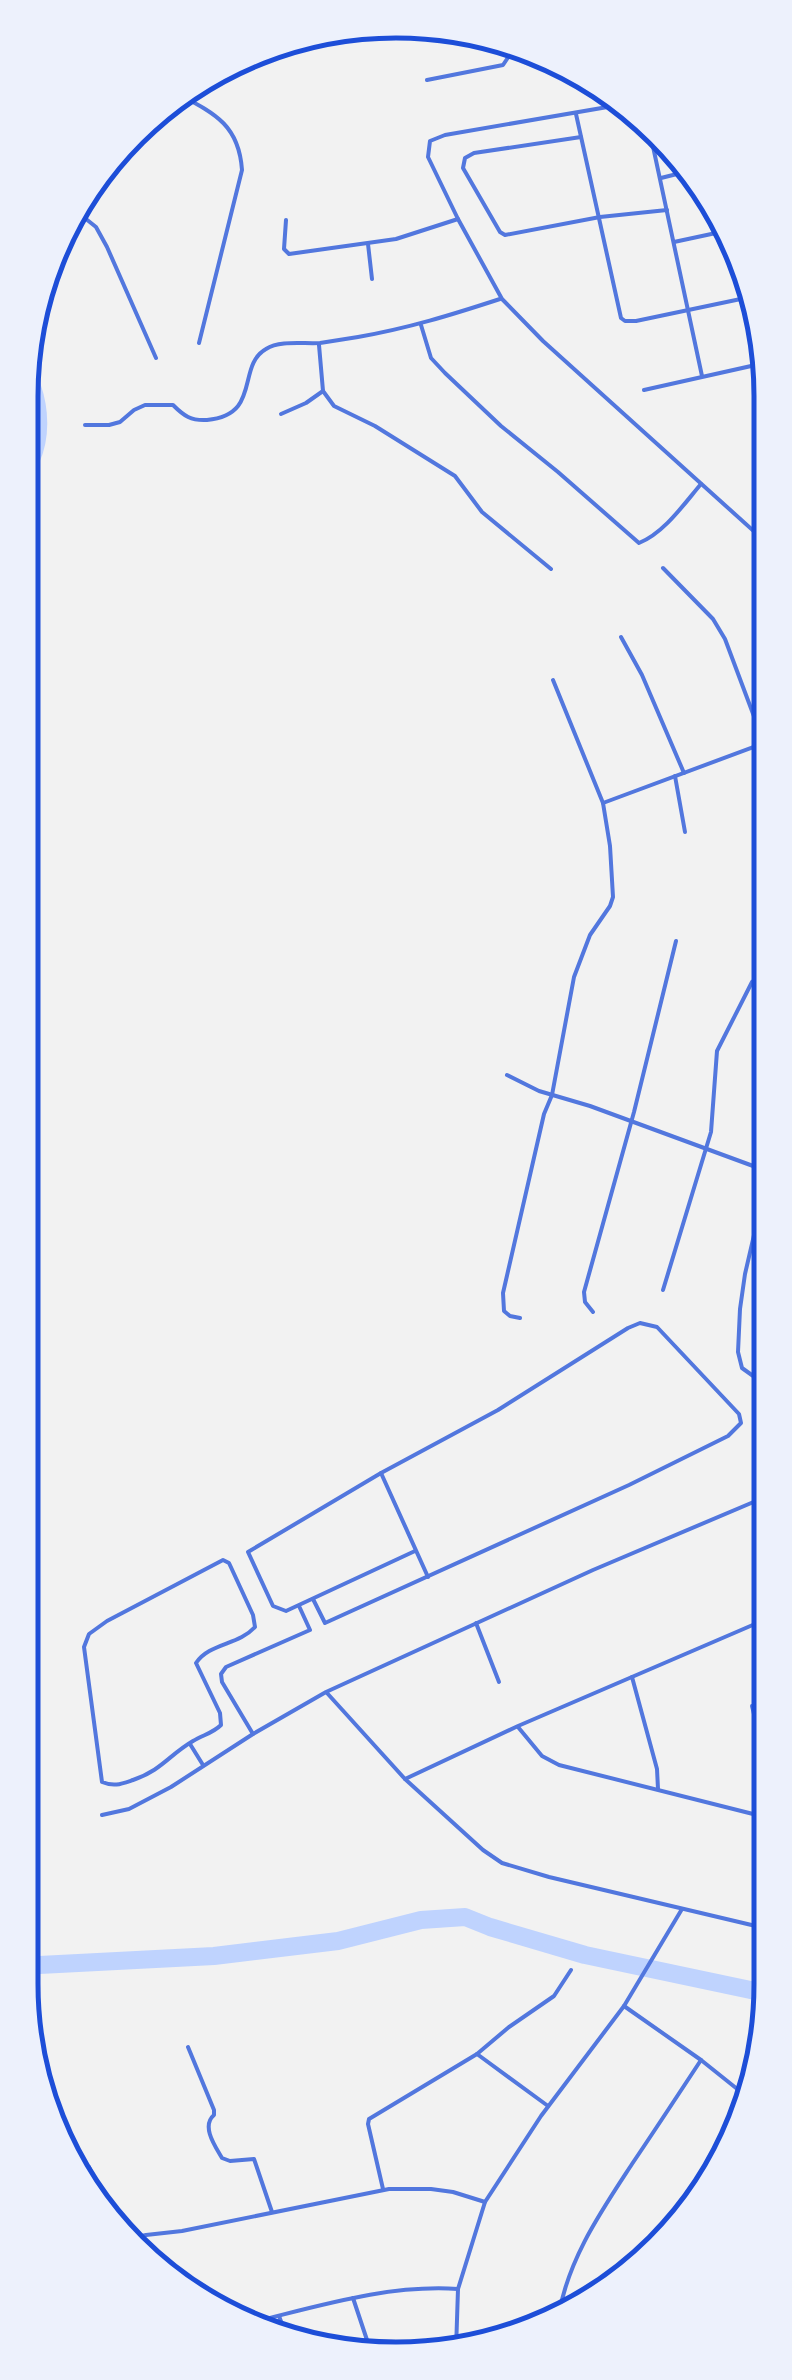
<svg xmlns="http://www.w3.org/2000/svg" width="792" height="2380" viewBox="0 0 792 2380" font-family="'Archivo Narrow',sans-serif">
<rect width="100%" height="100%" fill="#f2f2f2"/>
<g fill="none" stroke-linecap="round" stroke-linejoin="round">
<g stroke="#bfd3fe" stroke-width="18">
<path d="M31,459C41,437 40,410 32,387"/>
<path d="M20,1966L214,1956L338,1941L421,1920L465,1917L490,1927L585,1955L760,1992"/>
</g>
<g stroke="#5277de" stroke-width="4">
<path d="M427,80L503,65L511,53L507,39"/>
<path d="M180,95C216,114 239,126 242,170L199,343"/>
<path d="M625,104L445,135L430,141L428,157L458,219L502,299L543,341L768,544"/>
<path d="M576,114L621,318L625,321H636L755,296"/>
<path d="M648,123L702,376"/>
<path d="M581,137L474,153L465,158L463,168L500,232L505,235L600,217L667,210"/>
<path d="M661,178L693,170"/>
<path d="M76,211L96,227L107,247L156,358"/>
<path d="M286,220L284,249L289,254L396,239L458,219"/>
<path d="M674,242L730,230"/>
<path d="M368,244L372,279"/>
<path d="M421,325L431,358L445,373L501,426L558,472L639,543C664,533 684,504 701,484"/>
<path d="M319,345L323,391L334,406L375,426L455,476L482,512L551,569"/>
<path d="M644,390L769,362"/>
<path d="M281,414L306,403L323,391"/>
<path d="M85,425H109L120,422L134,410L145,405H173C184,416 191,421 207,420C262,415 236,366 266,349C280,340 303,344 320,343C332,341 345,339 358,337C409,328 451,315 500,299"/>
<path d="M663,568L713,619L725,639L764,743"/>
<path d="M621,637L642,675L684,773"/>
<path d="M757,746L762,772L766,831"/>
<path d="M675,776L685,832"/>
<path d="M603,803L767,742"/>
<path d="M507,1075L539,1091L590,1106L764,1170"/>
<path d="M663,1290L711,1132L717,1051L752,982L765,973"/>
<path d="M593,1312L585,1302L584,1292L634,1112L676,941"/>
<path d="M520,1318L510,1316L504,1311L503,1293L544,1114L552,1095L574,977L590,935L610,906L613,897L610,846L603,803L553,680"/>
<path d="M763,1383L742,1368L738,1352L740,1309L745,1274L764,1192"/>
<path d="M381,1473L428,1577"/>
<path d="M223,1560L229,1563L253,1615L255,1627C239,1645 209,1643 196,1663L220,1713L221,1725C213,1733 203,1735 193,1741C169,1755 162,1770 133,1780C121,1784 114,1787 102,1782L84,1647L89,1634L107,1621Z"/>
<path d="M313,1599L325,1623L629,1485L728,1436L741,1423L739,1414L657,1327L640,1323L628,1328L498,1410L381,1473L248,1552L273,1606L286,1611L415,1551"/>
<path d="M476,1623L499,1682"/>
<path d="M632,1677L657,1769L658,1789"/>
<path d="M327,1693L405,1779L483,1850L502,1863L549,1877L760,1927"/>
<path d="M752,1706L761,1742"/>
<path d="M518,1727L542,1756L559,1765L761,1816"/>
<path d="M253,1734L222,1682L221,1674L226,1667L310,1630L299,1606"/>
<path d="M190,1744L203,1765"/>
<path d="M405,1779L518,1726L762,1621"/>
<path d="M102,1815L129,1809L171,1787L253,1734L326,1692L593,1570L763,1498"/>
<path d="M624,2006L701,2060L751,2100"/>
<path d="M188,2047L214,2110V2115C201,2126 215,2146 222,2158L230,2161L254,2159L272,2212"/>
<path d="M477,2054L548,2106"/>
<path d="M89,2167L98,2189L102,2214"/>
<path d="M383,2189L368,2124L369,2119L477,2054L509,2027L554,1996L571,1970"/>
<path d="M124,2240L146,2235L182,2231L389,2189H431L453,2192L485,2202"/>
<path d="M353,2298L372,2355"/>
<path d="M279,2316L287,2338"/>
<path d="M558,2318C568,2259 600,2213 632,2164C655,2130 678,2095 701,2060"/>
<path d="M241,2325C313,2308 385,2284 458,2289"/>
<path d="M456,2350L458,2289L485,2202L541,2116L624,2006L682,1909"/>
</g>
</g>
<path d="M0 0H792V2380H0ZM396 38H396A358 358 0 0 1 754 396V1984A358 358 0 0 1 396 2342H396A358 358 0 0 1 38 1984V396A358 358 0 0 1 396 38Z" fill="#edf1fc" fill-rule="evenodd"/>
<path fill="none" stroke="#1d4ed8" stroke-width="5" d="M396 38H396A358 358 0 0 1 754 396V1984A358 358 0 0 1 396 2342H396A358 358 0 0 1 38 1984V396A358 358 0 0 1 396 38Z"/>
</svg>
